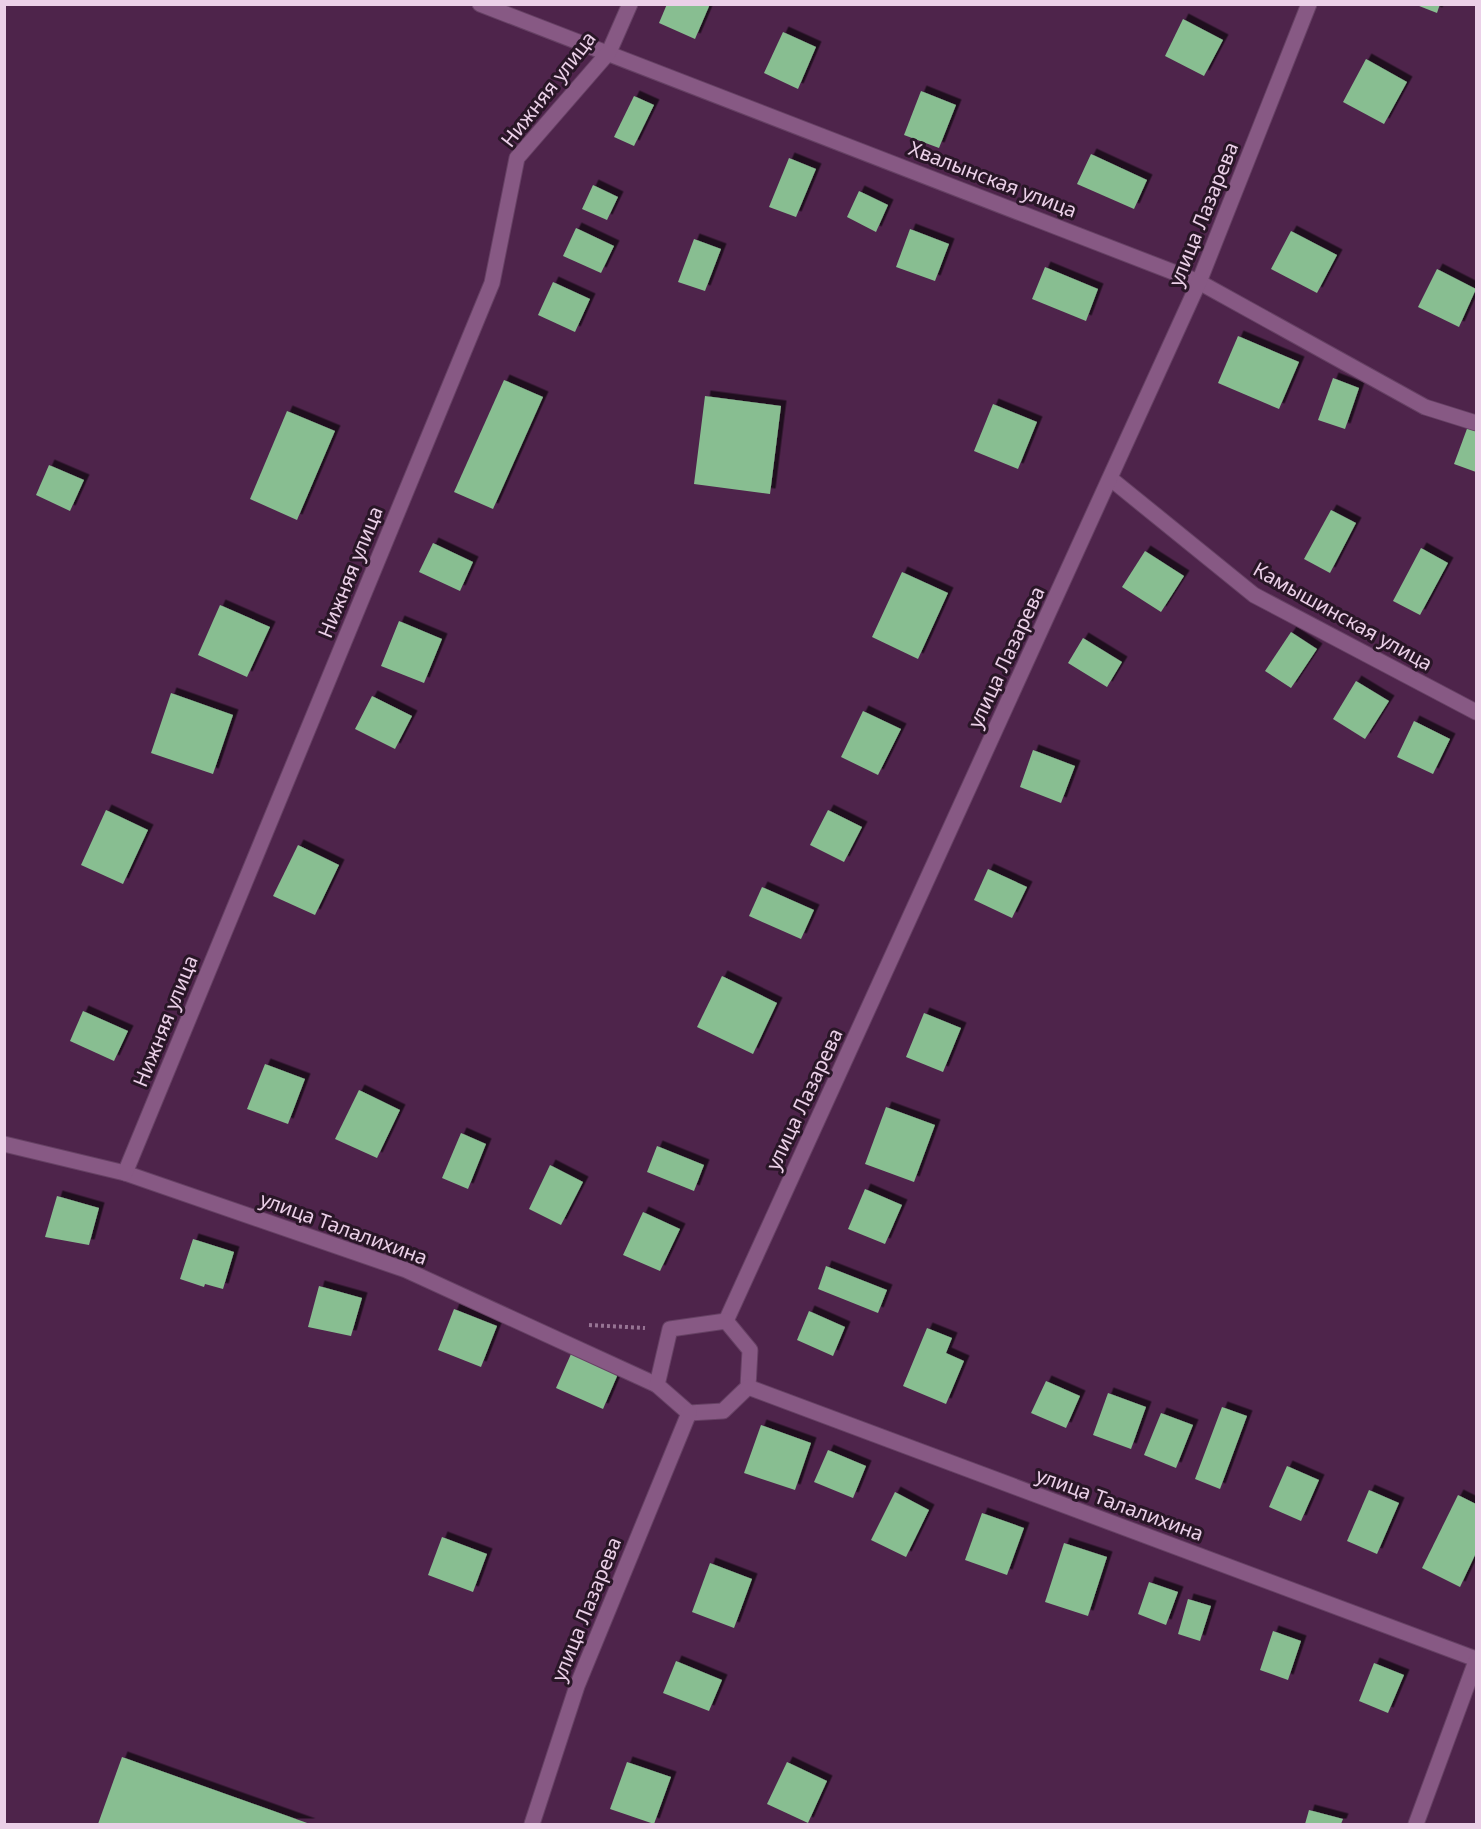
<svg xmlns="http://www.w3.org/2000/svg" width="1481" height="1829" viewBox="0 0 1481 1829" font-family="'Noto Sans',sans-serif">
<defs>
<filter id="shadow"><feDropShadow dx="5.5" dy="-5.5" stdDeviation="0" flood-color="#0009"/></filter>
</defs>
<rect width="100%" height="100%" fill="#4e244b"/>
<g fill="#88be91" filter="url(#shadow)">
<path d="M667,4H710L695,39L659,23Z"/>
<path d="M1414,4H1440L1437,13Z"/>
<path d="M1183,19L1223,40L1204,76L1165,56Z"/>
<path d="M783,32L816,47L798,89L764,73Z"/>
<path d="M1366,59L1407,82L1384,124L1343,102Z"/>
<path d="M921,91L956,105L939,148L904,135Z"/>
<path d="M634,96L654,105L634,146L614,137Z"/>
<path d="M1091,154L1147,180L1134,209L1077,184Z"/>
<path d="M789,158L816,169L796,217L769,207Z"/>
<path d="M593,185L618,197L607,220L582,209Z"/>
<path d="M859,191L888,205L876,232L847,217Z"/>
<path d="M576,228L614,246L601,273L563,256Z"/>
<path d="M910,229L949,244L935,281L896,267Z"/>
<path d="M1291,231L1337,255L1317,293L1271,269Z"/>
<path d="M694,239L721,249L705,291L678,282Z"/>
<path d="M1045,267L1098,289L1086,321L1032,299Z"/>
<path d="M1437,269L1476,289L1459,327L1418,307Z"/>
<path d="M553,282L590,299L575,332L538,315Z"/>
<path d="M1238,336L1299,362L1279,409L1218,383Z"/>
<path d="M1333,378L1359,388L1345,429L1318,420Z"/>
<path d="M504,380L543,397L493,509L454,492Z"/>
<path d="M705,396L781,406L770,494L694,484Z"/>
<path d="M993,404L1037,422L1018,469L974,451Z"/>
<path d="M287,411L335,431L297,520L250,499Z"/>
<path d="M1468,426L1476,429V472L1454,464Z"/>
<path d="M49,465L84,480L70,511L36,495Z"/>
<path d="M1331,510L1356,523L1330,573L1304,559Z"/>
<path d="M433,543L473,562L460,591L419,572Z"/>
<path d="M1421,548L1448,563L1420,615L1393,601Z"/>
<path d="M1145,551L1184,576L1161,612L1122,587Z"/>
<path d="M902,572L948,593L918,659L872,637Z"/>
<path d="M220,605L270,627L247,677L198,655Z"/>
<path d="M399,621L442,639L424,683L381,666Z"/>
<path d="M1291,632L1317,649L1291,688L1265,671Z"/>
<path d="M1083,638L1122,662L1107,687L1068,663Z"/>
<path d="M1356,681L1389,701L1365,739L1333,719Z"/>
<path d="M171,693L233,715L213,774L151,753Z"/>
<path d="M372,696L412,716L395,749L355,729Z"/>
<path d="M863,711L901,729L878,775L841,757Z"/>
<path d="M1414,721L1450,739L1433,774L1397,757Z"/>
<path d="M1033,750L1075,766L1061,803L1020,787Z"/>
<path d="M106,810L148,830L123,884L81,865Z"/>
<path d="M828,810L862,827L844,862L810,845Z"/>
<path d="M298,845L339,865L315,915L273,896Z"/>
<path d="M988,869L1027,887L1012,918L974,900Z"/>
<path d="M762,887L814,910L801,939L749,916Z"/>
<path d="M722,976L777,1003L753,1054L697,1027Z"/>
<path d="M83,1011L128,1031L114,1061L70,1041Z"/>
<path d="M924,1013L961,1028L943,1072L906,1057Z"/>
<path d="M265,1064L305,1079L288,1124L247,1109Z"/>
<path d="M359,1090L400,1110L377,1158L335,1139Z"/>
<path d="M886,1107L935,1125L914,1182L865,1164Z"/>
<path d="M461,1133L486,1144L468,1189L442,1178Z"/>
<path d="M657,1146L704,1165L694,1191L647,1172Z"/>
<path d="M550,1165L583,1182L561,1225L529,1209Z"/>
<path d="M865,1189L902,1205L885,1244L848,1229Z"/>
<path d="M57,1196L99,1208L89,1245L45,1237Z"/>
<path d="M643,1212L680,1229L660,1271L623,1255Z"/>
<path d="M193,1239L234,1252L223,1289L205,1284L204,1287L180,1279Z"/>
<path d="M826,1266L887,1290L878,1313L818,1289Z"/>
<path d="M319,1286L362,1298L351,1336L308,1327Z"/>
<path d="M454,1309L497,1326L481,1367L438,1350Z"/>
<path d="M809,1311L845,1327L833,1356L797,1340Z"/>
<path d="M927,1328L952,1338L946,1353L964,1361L946,1404L903,1386Z"/>
<path d="M571,1354L618,1374L603,1409L556,1388Z"/>
<path d="M1046,1381L1080,1396L1066,1428L1031,1413Z"/>
<path d="M1108,1393L1146,1407L1131,1449L1093,1435Z"/>
<path d="M1222,1407L1247,1416L1220,1489L1195,1479Z"/>
<path d="M1161,1413L1193,1425L1176,1468L1144,1455Z"/>
<path d="M761,1425L811,1443L795,1490L744,1473Z"/>
<path d="M828,1450L866,1466L853,1498L814,1482Z"/>
<path d="M1287,1466L1319,1480L1301,1521L1269,1507Z"/>
<path d="M1369,1490L1399,1503L1377,1554L1347,1541Z"/>
<path d="M895,1492L929,1510L906,1557L871,1540Z"/>
<path d="M1458,1495L1476,1504V1553L1460,1587L1422,1568Z"/>
<path d="M982,1513L1024,1528L1007,1575L965,1560Z"/>
<path d="M442,1537L487,1554L473,1592L428,1575Z"/>
<path d="M1064,1543L1107,1557L1088,1616L1045,1602Z"/>
<path d="M710,1563L752,1579L734,1628L692,1612Z"/>
<path d="M1149,1582L1178,1592L1166,1625L1138,1614Z"/>
<path d="M1188,1599L1211,1606L1200,1641L1178,1634Z"/>
<path d="M1273,1631L1301,1641L1288,1680L1260,1670Z"/>
<path d="M676,1661L722,1680L709,1711L663,1693Z"/>
<path d="M1374,1663L1404,1675L1388,1713L1359,1701Z"/>
<path d="M122,1757L310,1824H98Z"/>
<path d="M627,1762L671,1777L654,1824L610,1809Z"/>
<path d="M787,1762L827,1781L808,1823L767,1804Z"/>
<path d="M1309,1810L1343,1819L1341,1824H1305Z"/>
</g>
<g fill="none" stroke-linecap="round" stroke-linejoin="round">
<defs>
<g id="minor">
<path d="M480,4L1199,282L1425,407L1476,423"/>
<path d="M1111,479L1254,595L1476,712"/>
<path d="M4,1144L125,1173L406,1270L657,1385"/>
<path d="M125,1173L492,283L517,158L609,52L630,4"/>
<path d="M726,1321L1199,282L1309,4"/>
<path d="M726,1321L750,1350L748,1387L723,1411L689,1413L657,1385L670,1329Z"/>
<path d="M748,1387L1476,1659"/>
<path d="M532,1824L577,1686L689,1413"/>
<path d="M1416,1824L1476,1661"/>
</g>
</defs>
<use href="#minor" stroke="#664164" stroke-width="17"/>
<path stroke="#977494" stroke-width="4" stroke-dasharray="3 3" stroke-linecap="butt" d="M589,1325L645,1328"/>
<use href="#minor" stroke="#875984" stroke-width="15"/>
</g>
<g text-anchor="middle" dominant-baseline="central" stroke-width="6" stroke-linejoin="round" paint-order="stroke">
<g font-size="20" fill="#ebd0e8" stroke="#291627">
<text transform="translate(548 89) rotate(-52)">Нижняя улица</text>
<text transform="translate(993 179) rotate(21)">Хвалынская улица</text>
<text transform="translate(1203 214) rotate(-68)">улица Лазарева</text>
<text transform="translate(350 572) rotate(-68)">Нижняя улица</text>
<text transform="translate(1343 616) rotate(29)">Камышинская улица</text>
<text transform="translate(1006 657) rotate(-65)">улица Лазарева</text>
<text transform="translate(165 1021) rotate(-68)">Нижняя улица</text>
<text transform="translate(804 1099) rotate(-65)">улица Лазарева</text>
<text transform="translate(344 1228) rotate(20)">улица Талалихина</text>
<text transform="translate(1120 1504) rotate(20)">улица Талалихина</text>
<text transform="translate(586 1609) rotate(-68)">улица Лазарева</text>
</g>
</g>
<rect width="1481" height="1829" fill="none" stroke="#ebd0e8" stroke-width="12"/>
</svg>
